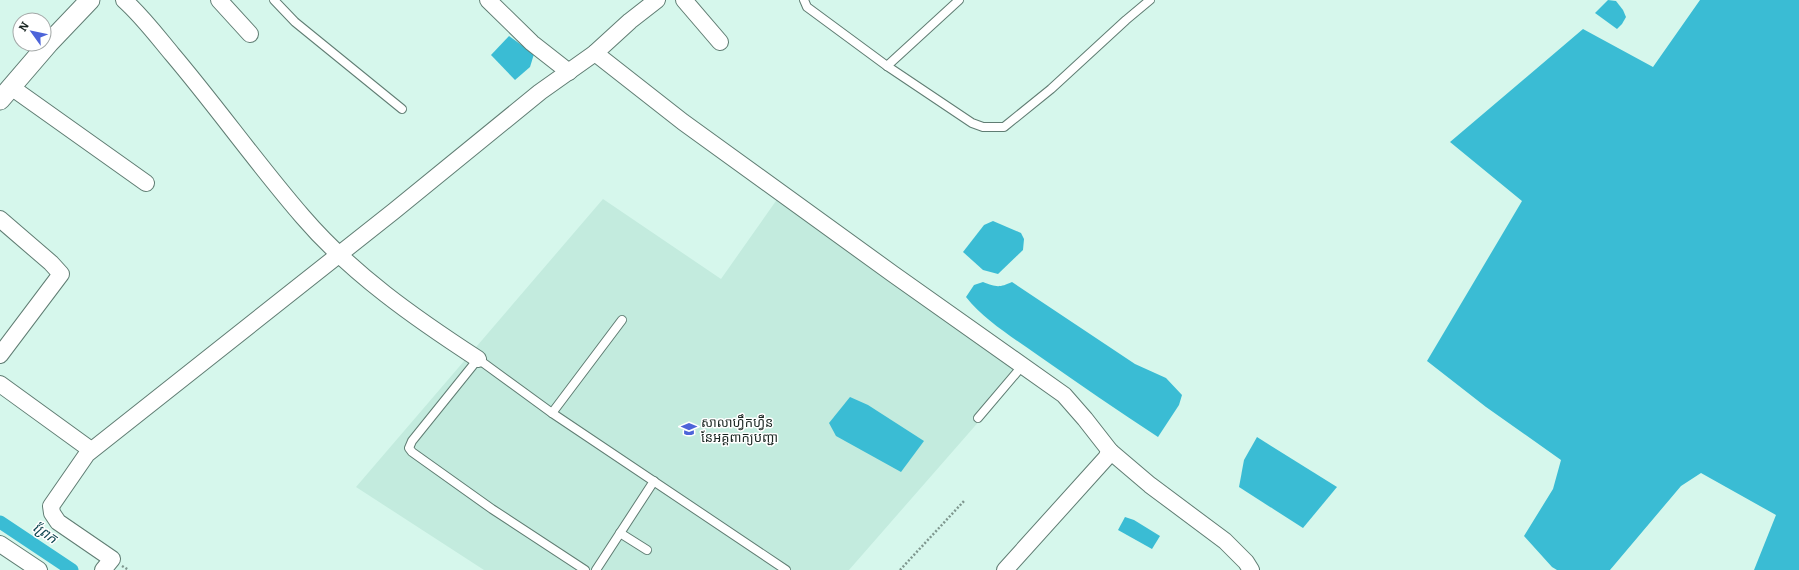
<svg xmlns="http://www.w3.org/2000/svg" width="1799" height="570" viewBox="0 0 1799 570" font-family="Bitter,'Noto Sans Khmer',serif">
<rect width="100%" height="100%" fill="#d6f7ec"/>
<path fill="#c3ebde" d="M778,198L1023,371L849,570H484L356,487L603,199L721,279Z"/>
<g fill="#3abcd4">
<path d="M1608,0L1616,1L1623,10L1626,17L1622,24L1617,29L1595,13Z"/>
<path d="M1700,0H1799V570H1754L1776,515L1701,473L1681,486L1610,570H1557L1552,567L1524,536L1553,489L1561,460L1486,407L1427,361L1522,201L1450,142L1583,29L1653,67Z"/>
<path d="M509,36L534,54L530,67L515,80L491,55Z"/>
<path d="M993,221L1021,233L1024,239L1023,250L998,274L983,270L963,252L984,225Z"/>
<path d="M983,282C996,287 999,288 1012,282L1135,364L1166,378L1182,395L1179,405L1158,437C1118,411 1079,384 1039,356C1014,338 985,321 966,297L974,285Z"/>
<path d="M850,397L868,405L924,441L901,472L836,436L829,423Z"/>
<path d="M1257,437L1337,487L1303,528L1239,487L1244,460Z"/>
<path d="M1125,517L1134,520L1160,536L1152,549L1118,530Z"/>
</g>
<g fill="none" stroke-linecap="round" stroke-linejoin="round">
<path stroke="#3abcd4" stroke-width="13" d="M0,522L72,570"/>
<defs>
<g id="service">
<path d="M274,0L295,22L402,109"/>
<path d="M804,0L807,7L887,66L972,123L983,127H1004L1051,89L1126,20L1150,0"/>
<path d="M887,66L959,0"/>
<path d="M552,413L622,320"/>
<path d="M978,418L1023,365"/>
<path d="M620,533L647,550"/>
<path d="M585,570L492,509L412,452L409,448L412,441L478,359L552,413L786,570"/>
<path d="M596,570L654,481"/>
</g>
<g id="minor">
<path d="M124,0C142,16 157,36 172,54C217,107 257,164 303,217C352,274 415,318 478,359"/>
<path d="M219,0L250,34"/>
<path d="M488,0L532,43L569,72"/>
<path d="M684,0L720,42"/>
<path d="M595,53L683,122L893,274L1064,395L1085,419L1110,451L1150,485L1225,541L1246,562L1251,570"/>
<path d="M11,87L146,183"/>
<path d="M0,219L51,263L61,274L0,355"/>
<path d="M0,384L91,450"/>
<path d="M0,544L39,570"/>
<path d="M103,570L112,559L58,522L52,513L51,506L87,454L394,211L540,92L595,53L630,21L657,0"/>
<path d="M1005,570L1106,458L1110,451"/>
</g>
<path id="tertiary" d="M0,100L49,43L90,0"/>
</defs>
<use href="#service" stroke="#607d73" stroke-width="10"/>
<use href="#minor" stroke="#607d73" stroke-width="18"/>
<use href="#tertiary" stroke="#607d73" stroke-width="21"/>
<g stroke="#7f978f" stroke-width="2.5" stroke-dasharray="2 2" stroke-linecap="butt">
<path d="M122,566L129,570"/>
<path d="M900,570L964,501"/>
</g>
<use href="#service" stroke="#fff" stroke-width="8"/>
<use href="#minor" stroke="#fff" stroke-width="16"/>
<use href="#tertiary" stroke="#fff" stroke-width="19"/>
</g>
<defs>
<symbol id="school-bare" viewBox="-9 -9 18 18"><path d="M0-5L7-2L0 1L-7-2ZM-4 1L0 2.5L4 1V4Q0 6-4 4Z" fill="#4d64d9" stroke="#fff" stroke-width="2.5" paint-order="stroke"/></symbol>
</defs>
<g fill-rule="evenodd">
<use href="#school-bare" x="678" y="418" width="22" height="22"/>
</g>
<g text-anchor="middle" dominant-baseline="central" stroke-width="3" stroke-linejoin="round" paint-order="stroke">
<g font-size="13" fill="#1a2622" stroke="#fff" text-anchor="start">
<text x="701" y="422">សាលាហ្វឹកហ្វឺន<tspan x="701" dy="15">នែអគ្គពាក្យបញ្ជា</tspan></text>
</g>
<g font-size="14" font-style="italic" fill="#104751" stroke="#fff">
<text transform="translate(45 533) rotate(34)">ព្រែក</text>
</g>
</g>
<g transform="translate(32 32) rotate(303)"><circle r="19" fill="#ffffff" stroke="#a3a8a7"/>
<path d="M0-3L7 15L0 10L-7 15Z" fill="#4d64d9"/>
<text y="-6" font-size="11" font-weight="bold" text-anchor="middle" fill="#1a2622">N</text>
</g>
</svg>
